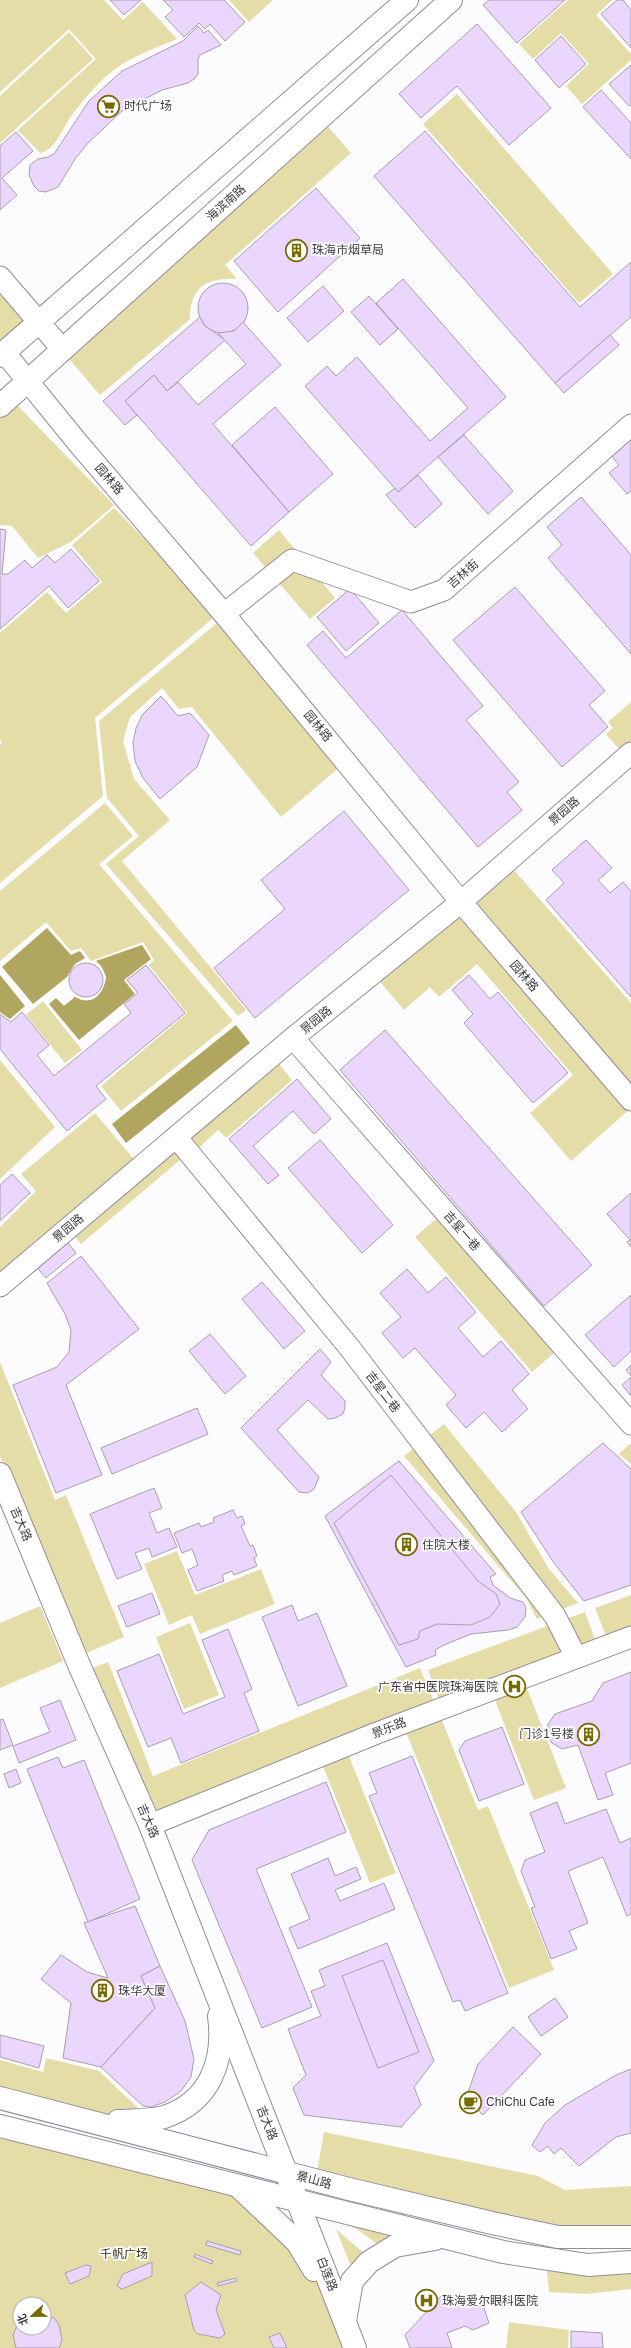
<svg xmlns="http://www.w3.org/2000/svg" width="631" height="2348" viewBox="0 0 631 2348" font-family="Helvetica,'Noto Sans SC',sans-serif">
<rect width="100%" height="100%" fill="#fcfbfd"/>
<g fill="#e5dda7" fill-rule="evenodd">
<path d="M0,0H104L123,20L143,2L177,39C156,48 132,56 114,70C98,82 86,97 74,112C64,124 56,151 40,153L18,130L96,59L69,29L0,92Z"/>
<path d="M229,0H273L249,22Z"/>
<path d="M568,0H612L596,15L631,54V60L582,104L566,86L589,64L561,33L533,59L519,44Z"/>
<path d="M69,32L93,59L0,143V96Z"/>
<path d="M457,94L613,274L579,303L423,124Z"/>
<path d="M324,122L351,153L225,265L237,279C207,277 190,287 190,319L100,395L64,353Z"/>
<path d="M0,292L25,321L0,343Z"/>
<path d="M13,401L114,505L71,542L38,558L12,526L0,525V411Z"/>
<path d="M114,508L218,614L95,718L103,796L0,883V745L2,742L0,740V633L47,592L66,613L102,582L72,545Z"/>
<path d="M279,530L335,598L310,619L253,553Z"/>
<path d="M223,618L341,766L281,817L192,707L179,709L162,688L130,717L123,741L134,779L170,820L122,861L246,1010L238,1016L106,864L139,836L107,798L99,721Z"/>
<path d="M631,702V749L624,755L606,734L613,728L608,722Z"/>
<path d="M105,803L133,836L99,864L233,1021L121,1111L101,1086L187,1013L149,965L154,960L143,942L91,961L81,948L71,951L46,922L0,961V891Z"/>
<path d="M513,869L631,1003V1092L471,905Z"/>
<path d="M461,907L630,1109L571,1161L530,1113L573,1075L477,964L439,997L430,987L404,1010L376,977Z"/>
<path d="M43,1001L82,1050L65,1063L26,1015Z"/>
<path d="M275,1059L292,1080L226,1138L218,1130L194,1152L180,1160L81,1244L70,1231Z"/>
<path d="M0,1060L55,1127L0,1179Z"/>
<path d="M95,1113L137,1163L0,1279V1227L36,1191L21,1174Z"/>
<path d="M451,1206L568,1341L532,1372L415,1237Z"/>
<path d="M0,1362L55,1500L66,1495L124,1637L84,1654L0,1456Z"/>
<path d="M444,1424L516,1512L549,1569L578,1603L537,1619L526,1598L404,1456Z"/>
<path d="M631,1443V1464L619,1454Z"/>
<path d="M177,1551L195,1595L261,1569L275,1604L200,1634L192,1615L169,1625L144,1564Z"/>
<path d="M631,1595V1632L608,1641L595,1608Z"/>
<path d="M40,1606L63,1661L0,1688V1623Z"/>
<path d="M585,1612L596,1642L439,1700L428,1670Z"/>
<path d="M190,1623L219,1695L184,1709L156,1637Z"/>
<path d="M108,1662L153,1776L420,1668L435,1704L153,1817L90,1669Z"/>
<path d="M526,1686L566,1788L534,1800L494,1698Z"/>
<path d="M441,1718L478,1810L488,1806L554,1970L509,1988L406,1732Z"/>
<path d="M348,1754L396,1873L370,1883L322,1764Z"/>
<path d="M46,2058L99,2071L140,2110L91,2116L0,2093V2060L43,2072Z"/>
<path d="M0,2126L231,2185L298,2244L355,2348H0ZM20,2304H44V2328H20Z"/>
<path d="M324,2132L538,2176L565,2190L631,2186V2232L557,2234L316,2178Z"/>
<path d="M349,2224L398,2231L379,2245Z"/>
<path d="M336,2229L367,2256L354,2274Z"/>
<path d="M546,2261L631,2265V2289L587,2294L549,2292Z"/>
<path d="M509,2322L569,2330L568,2348H506Z"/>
</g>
<g fill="#b1a660">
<path d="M47,928L71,955L80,951L85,958L75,964L67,977L33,1004L2,967Z"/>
<path d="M142,945L151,959L124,980L135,994L79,1040L49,1004L56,998L64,1006L75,997C92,1007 104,994 106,977L102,967L96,961Z"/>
<path d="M0,975L25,1006L10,1019L0,1012Z"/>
<path d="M236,1025L250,1043L126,1143L112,1124Z"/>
</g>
<g fill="#ebd7fd" stroke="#a6a0ac">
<path d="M110,0H141L124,15Z"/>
<path d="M163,0H224L245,22L225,41L210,24L205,29L199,23L184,37L165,17L173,10Z"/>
<path d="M489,0H565L517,43L483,5Z"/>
<path d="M617,0H623L631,10V48L601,14Z"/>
<path d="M477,24L551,108L509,145L457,86L421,118L399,94Z"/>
<path d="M198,26L204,33L208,30L221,45L200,55L198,59V74L194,79L188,83L162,90L122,111L88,143L75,159L58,187L46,192L39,191L34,186L29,175L30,165L38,159L48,157L54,154L89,101L122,71L183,41Z"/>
<path d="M561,36L586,64L559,88L535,60Z"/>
<path d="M631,65V105L629,106L609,84Z"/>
<path d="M601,90L631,123V159L583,107Z"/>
<path d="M425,131L580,307L631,262V317L555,383L374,176Z"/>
<path d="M16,132L33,151L2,178L17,195L0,210V146Z"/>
<path d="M316,188L360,238L278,312L234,261Z"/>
<path d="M403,279L506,397L398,492L305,386L327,366L336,376L357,357L430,441L468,408L376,303Z"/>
<circle cx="223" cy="308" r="25"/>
<path d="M323,286L344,311L308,342L287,318Z"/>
<path d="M369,296L398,329L380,345L351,312Z"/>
<path d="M200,317L204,325L225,340L167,391L154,375L125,401L137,415L125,425L103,401Z"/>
<path d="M243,322L281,365L213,424L289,512L251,546L125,401L154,375L167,391L178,382L198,405L246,364L218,333L234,331Z"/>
<path d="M610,335L619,345L564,393L555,383Z"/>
<path d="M275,407L333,474L289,512L232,445Z"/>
<path d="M631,433V491L627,494L609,473L619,465L609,453Z"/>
<path d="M464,435L513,491L488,514L438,457Z"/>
<path d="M418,475L442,504L415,528L386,495L395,488L398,492Z"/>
<path d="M581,497L631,555V654L548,558L562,545L547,527Z"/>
<path d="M0,529L6,530L2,574H8L25,560L32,568L47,555L55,563L71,549L99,581L68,608L49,586L0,629Z"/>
<path d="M515,587L605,691L589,705L608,727L562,767L453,640Z"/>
<path d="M350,589L379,623L346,651L317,617Z"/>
<path d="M402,610L483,706L466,720L519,782L507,792L522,810L478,847L307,645L323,631L346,658Z"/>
<path d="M161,696L178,716L190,713L209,735L197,767L160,799L143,778L135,761L133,743L136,728L143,714Z"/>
<path d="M344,811L409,890L255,1018L214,968L285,909L261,880Z"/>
<path d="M586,840L612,868L598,880L610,893L623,882L631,891V997L546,900L564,883L552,870Z"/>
<circle cx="86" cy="980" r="17"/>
<path d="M146,965L185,1013L96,1086L106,1099L67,1131L0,1049V1014L11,1022L22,1012L49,1045L37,1055L54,1076L131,1013L124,1004L138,993L127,980Z"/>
<path d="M469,975L490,999L498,992L568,1073L533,1103L464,1023L473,1014L452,990Z"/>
<path d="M385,1030L592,1265L544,1306L340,1070Z"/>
<path d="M297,1079L331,1119L314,1134L293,1111L253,1146L279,1175L268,1184L229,1139Z"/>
<path d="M320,1140L393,1225L362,1253L288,1168Z"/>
<path d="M12,1174L30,1193L0,1221V1185Z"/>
<path d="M631,1193V1247L627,1242L630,1240L607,1214Z"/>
<path d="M63,1237L76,1253L46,1278L33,1263Z"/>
<path d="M81,1256L139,1329L66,1385L102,1475L56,1493L13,1385L57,1367L69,1352L71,1330L65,1314L47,1283Z"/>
<path d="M407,1269L428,1293L446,1277L476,1312L458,1328L483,1357L501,1341L529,1374L512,1390L528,1409L502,1432L484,1412L466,1428L446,1405L456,1395L415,1348L403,1358L382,1333L401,1317L380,1293Z"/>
<path d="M262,1282L305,1331L284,1349L242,1299Z"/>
<path d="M631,1295V1351L614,1367L585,1335Z"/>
<path d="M210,1334L246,1376L225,1394L189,1351Z"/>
<path d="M320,1349L331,1362L321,1375L345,1401V1408L343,1414L335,1418L328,1419L308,1400L277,1430L319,1477L314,1489L308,1493L299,1492L241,1428Z"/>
<path d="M631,1365V1376L626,1370Z"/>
<path d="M631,1377V1396L622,1385Z"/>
<path d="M197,1408L208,1434L112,1474L101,1448Z"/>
<path d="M603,1443L631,1469V1585L584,1601L554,1563L521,1512Z"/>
<path d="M399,1461L496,1574L490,1577L493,1585L510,1598L523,1602L526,1608L525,1617L517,1627L508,1630L471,1634L444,1645L435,1650L436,1655L406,1667L325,1516Z"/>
<path d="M391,1475L478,1581L496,1594L500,1604L490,1617L471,1625L437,1624L420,1631L418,1639L399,1645L334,1523Z"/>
<path d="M154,1488L162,1508L149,1513L157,1533L169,1528L177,1547L152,1557L149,1548L135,1553L142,1569L117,1579L90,1514Z"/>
<path d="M233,1510L237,1518L242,1516L245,1524L241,1526L250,1546L253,1545L257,1556L254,1558L257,1566L234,1575L232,1571L222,1575L224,1581L197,1591L188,1570L198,1565L192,1549L182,1553L174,1533L199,1523L201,1527L214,1522L213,1518Z"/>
<path d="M152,1593L160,1614L127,1627L118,1606Z"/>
<path d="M292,1605L298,1621L317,1613L347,1686L298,1706L262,1617Z"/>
<path d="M228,1629L252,1689L244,1693L259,1731L181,1763L171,1738L148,1747L117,1671L159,1654L183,1714L225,1697L202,1640Z"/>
<path d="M631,1672V1763L605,1773L613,1795L598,1800L578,1745L562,1749L552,1743L548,1737V1724L555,1714L592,1701L603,1683Z"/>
<path d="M60,1700L76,1740L19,1763L13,1746L50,1732L40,1708Z"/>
<path d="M3,1719L13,1745L0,1750V1720Z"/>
<path d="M502,1727L524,1784L479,1801L459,1750L465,1741Z"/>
<path d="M412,1756L508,1993L465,2011L460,2000L453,2002L369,1796L377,1793L369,1773Z"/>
<path d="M58,1757L63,1768L84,1760L140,1899L88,1922L27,1769Z"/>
<path d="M16,1769L21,1783L9,1788L4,1774Z"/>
<path d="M326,1782L346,1832L256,1869L312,2007L262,2028L192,1860L209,1830Z"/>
<path d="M557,1802L565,1824L606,1809L620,1843L631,1838V1914L627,1916L603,1857L568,1871L588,1923L569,1931L577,1949L551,1959L531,1908L535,1907L521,1871L525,1860L545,1852L530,1813Z"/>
<path d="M328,1858L335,1876L356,1867L361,1879L335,1890L340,1901L384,1883L395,1909L298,1949L289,1928L310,1919L291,1874Z"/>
<path d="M135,1906L160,1966L141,1976L155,2008L101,2067L63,2058L71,2003L41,1979L61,1955L87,1972L108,1978L84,1923Z"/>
<path d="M387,1943L434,2061L414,2087L421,2105L401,2127L304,2115L293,2088L306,2075L288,2029L321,2016L311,1991L325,1986L319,1970Z"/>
<path d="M383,1960L419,2052L378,2068L342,1976Z"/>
<path d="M160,1966L185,2021L194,2059L191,2077L181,2091L165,2102L151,2107L143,2106L101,2067L155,2008L141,1976Z"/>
<path d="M555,1998L568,2017L541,2036L528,2017Z"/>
<path d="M513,2027L541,2054L483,2115L466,2098L478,2064Z"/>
<path d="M0,2035L44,2046L39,2068L0,2057Z"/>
<path d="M631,2069V2133L616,2137L579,2166L561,2148L554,2154L548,2146L540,2152L532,2145L545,2123L565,2105L616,2075Z"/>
<path d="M207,2241L241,2251L240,2255L206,2245Z"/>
<path d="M195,2254L213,2261L212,2264L194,2257Z"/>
<path d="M152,2262V2276L122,2289L117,2286L123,2274Z"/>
<path d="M86,2265L91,2266L89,2276L70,2284L65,2273Z"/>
<path d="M236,2278L237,2281L218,2286L217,2283Z"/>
<path d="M201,2282L221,2295L216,2310L225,2334L220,2338L198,2334L194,2330L185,2295Z"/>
<path d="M443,2294L482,2302L489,2323L473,2330L465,2326L447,2333L452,2348H410L405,2335Z"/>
<path d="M44,2313L54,2318L59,2325L62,2340L59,2348H16L13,2335L19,2321L20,2320V2328H44Z"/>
<path d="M571,2331L602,2333L603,2348H571Z"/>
<path d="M280,2333L287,2348H274L269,2337Z"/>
</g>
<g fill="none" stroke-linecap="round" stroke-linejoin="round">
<defs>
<g id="minor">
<path d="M0,277L63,350"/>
<path d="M4,352L78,443L224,614L461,902L631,1100"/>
<path d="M224,614L292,560L411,602L444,590L631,425"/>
<path d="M293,1038L631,1424"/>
<path d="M176,1137L349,1347L555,1616L576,1657"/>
<path d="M0,1286L293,1038L461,902L631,753"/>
<path d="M150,1825L377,1733L631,1637"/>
</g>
<g id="major">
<path d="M0,356L407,0"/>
<path d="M0,406L451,0"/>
<path d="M0,1474L79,1665L150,1825L355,2348"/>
<path d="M0,2098L349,2189L492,2223L558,2237H631"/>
<path d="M118,2121C133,2120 149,2121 164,2117C210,2102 225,2061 219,2016"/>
<path d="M0,2126L503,2252L588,2265L631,2262"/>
<path d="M238,2186L297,2242L314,2270"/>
<path d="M345,2321L352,2281L369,2262L395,2246L435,2239"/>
</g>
</defs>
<use href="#minor" stroke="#928c98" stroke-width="23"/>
<use href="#major" stroke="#928c98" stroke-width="24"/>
<use href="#minor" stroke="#fff" stroke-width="21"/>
<use href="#major" stroke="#fff" stroke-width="22"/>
</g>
<defs>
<symbol id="supermarket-ring" viewBox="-11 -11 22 22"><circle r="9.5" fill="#fff" stroke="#776a01" stroke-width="1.5"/><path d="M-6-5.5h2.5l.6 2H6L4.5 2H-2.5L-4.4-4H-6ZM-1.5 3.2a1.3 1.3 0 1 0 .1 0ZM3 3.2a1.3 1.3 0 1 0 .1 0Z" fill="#776a01"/></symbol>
<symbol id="building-ring" viewBox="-11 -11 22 22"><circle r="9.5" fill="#fff" stroke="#776a01" stroke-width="1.5"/><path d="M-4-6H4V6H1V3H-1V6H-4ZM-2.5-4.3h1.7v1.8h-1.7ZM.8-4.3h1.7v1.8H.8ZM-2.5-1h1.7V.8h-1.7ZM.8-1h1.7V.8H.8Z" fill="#776a01"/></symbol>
<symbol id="hospital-ring" viewBox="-11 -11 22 22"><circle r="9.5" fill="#fff" stroke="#776a01" stroke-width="1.5"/><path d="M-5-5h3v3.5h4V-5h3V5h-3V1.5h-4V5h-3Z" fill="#776a01"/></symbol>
<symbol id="cafe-ring" viewBox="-11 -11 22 22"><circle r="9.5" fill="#fff" stroke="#776a01" stroke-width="1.5"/><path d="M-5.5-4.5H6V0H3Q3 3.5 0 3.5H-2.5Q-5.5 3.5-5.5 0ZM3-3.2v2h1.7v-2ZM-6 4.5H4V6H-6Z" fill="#776a01"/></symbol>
</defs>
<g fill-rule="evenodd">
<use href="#supermarket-ring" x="96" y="94" width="25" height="25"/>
<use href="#building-ring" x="284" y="238" width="25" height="25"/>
<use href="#building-ring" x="394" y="1532" width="25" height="25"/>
<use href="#hospital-ring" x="502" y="1674" width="25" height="25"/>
<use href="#building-ring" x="576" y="1722" width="25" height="25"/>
<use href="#building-ring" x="90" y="1978" width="25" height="25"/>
<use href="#cafe-ring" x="458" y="2090" width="25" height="25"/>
<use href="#hospital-ring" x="414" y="2288" width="25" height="25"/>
</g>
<g text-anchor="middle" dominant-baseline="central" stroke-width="3.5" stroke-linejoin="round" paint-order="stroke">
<g font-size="12" fill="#3d3b40" stroke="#fff" text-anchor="start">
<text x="124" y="106">时代广场</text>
<text x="312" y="250">珠海市烟草局</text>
<text x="422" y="1545">住院大楼</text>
<text x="498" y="1687" text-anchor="end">广东省中医院珠海医院</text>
<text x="574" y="1734" text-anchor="end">门诊1号楼</text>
<text x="118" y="1991">珠华大厦</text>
<text x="486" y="2102">ChiChu Cafe</text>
<text x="442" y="2301">珠海爱尔眼科医院</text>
</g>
<g font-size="12" fill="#3d3b40" stroke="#fff">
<text transform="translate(226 203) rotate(-42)">海滨南路</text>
<text transform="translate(109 479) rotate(49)">园林路</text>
<text transform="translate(463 574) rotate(-41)">吉林街</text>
<text transform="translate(318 726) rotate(50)">园林路</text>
<text transform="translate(564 811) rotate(-41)">景园路</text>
<text transform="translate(524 976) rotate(49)">园林路</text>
<text transform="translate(316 1020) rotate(-39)">景园路</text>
<text transform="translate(68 1228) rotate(-40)">景园路</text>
<text transform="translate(462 1231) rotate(49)">吉星一巷</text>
<text transform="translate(383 1392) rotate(53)">吉星二巷</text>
<text transform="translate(21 1524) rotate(67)">吉大路</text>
<text transform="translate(389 1728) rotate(-21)">景乐路</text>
<text transform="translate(148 1821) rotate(67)">吉大路</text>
<text transform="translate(267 2123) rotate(69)">吉大路</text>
<text transform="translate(314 2180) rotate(15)">景山路</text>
<text transform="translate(327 2274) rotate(69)">白莲路</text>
</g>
<g font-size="12" fill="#342f0f" stroke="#fff">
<text x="124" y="2254">千帆广场</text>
</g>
</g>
<g transform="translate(32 2316) rotate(248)"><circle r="19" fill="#ffffff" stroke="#b1b1b3"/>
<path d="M0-3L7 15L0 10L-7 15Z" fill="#776a01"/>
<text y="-6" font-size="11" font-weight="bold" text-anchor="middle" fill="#3d3b40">北</text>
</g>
</svg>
